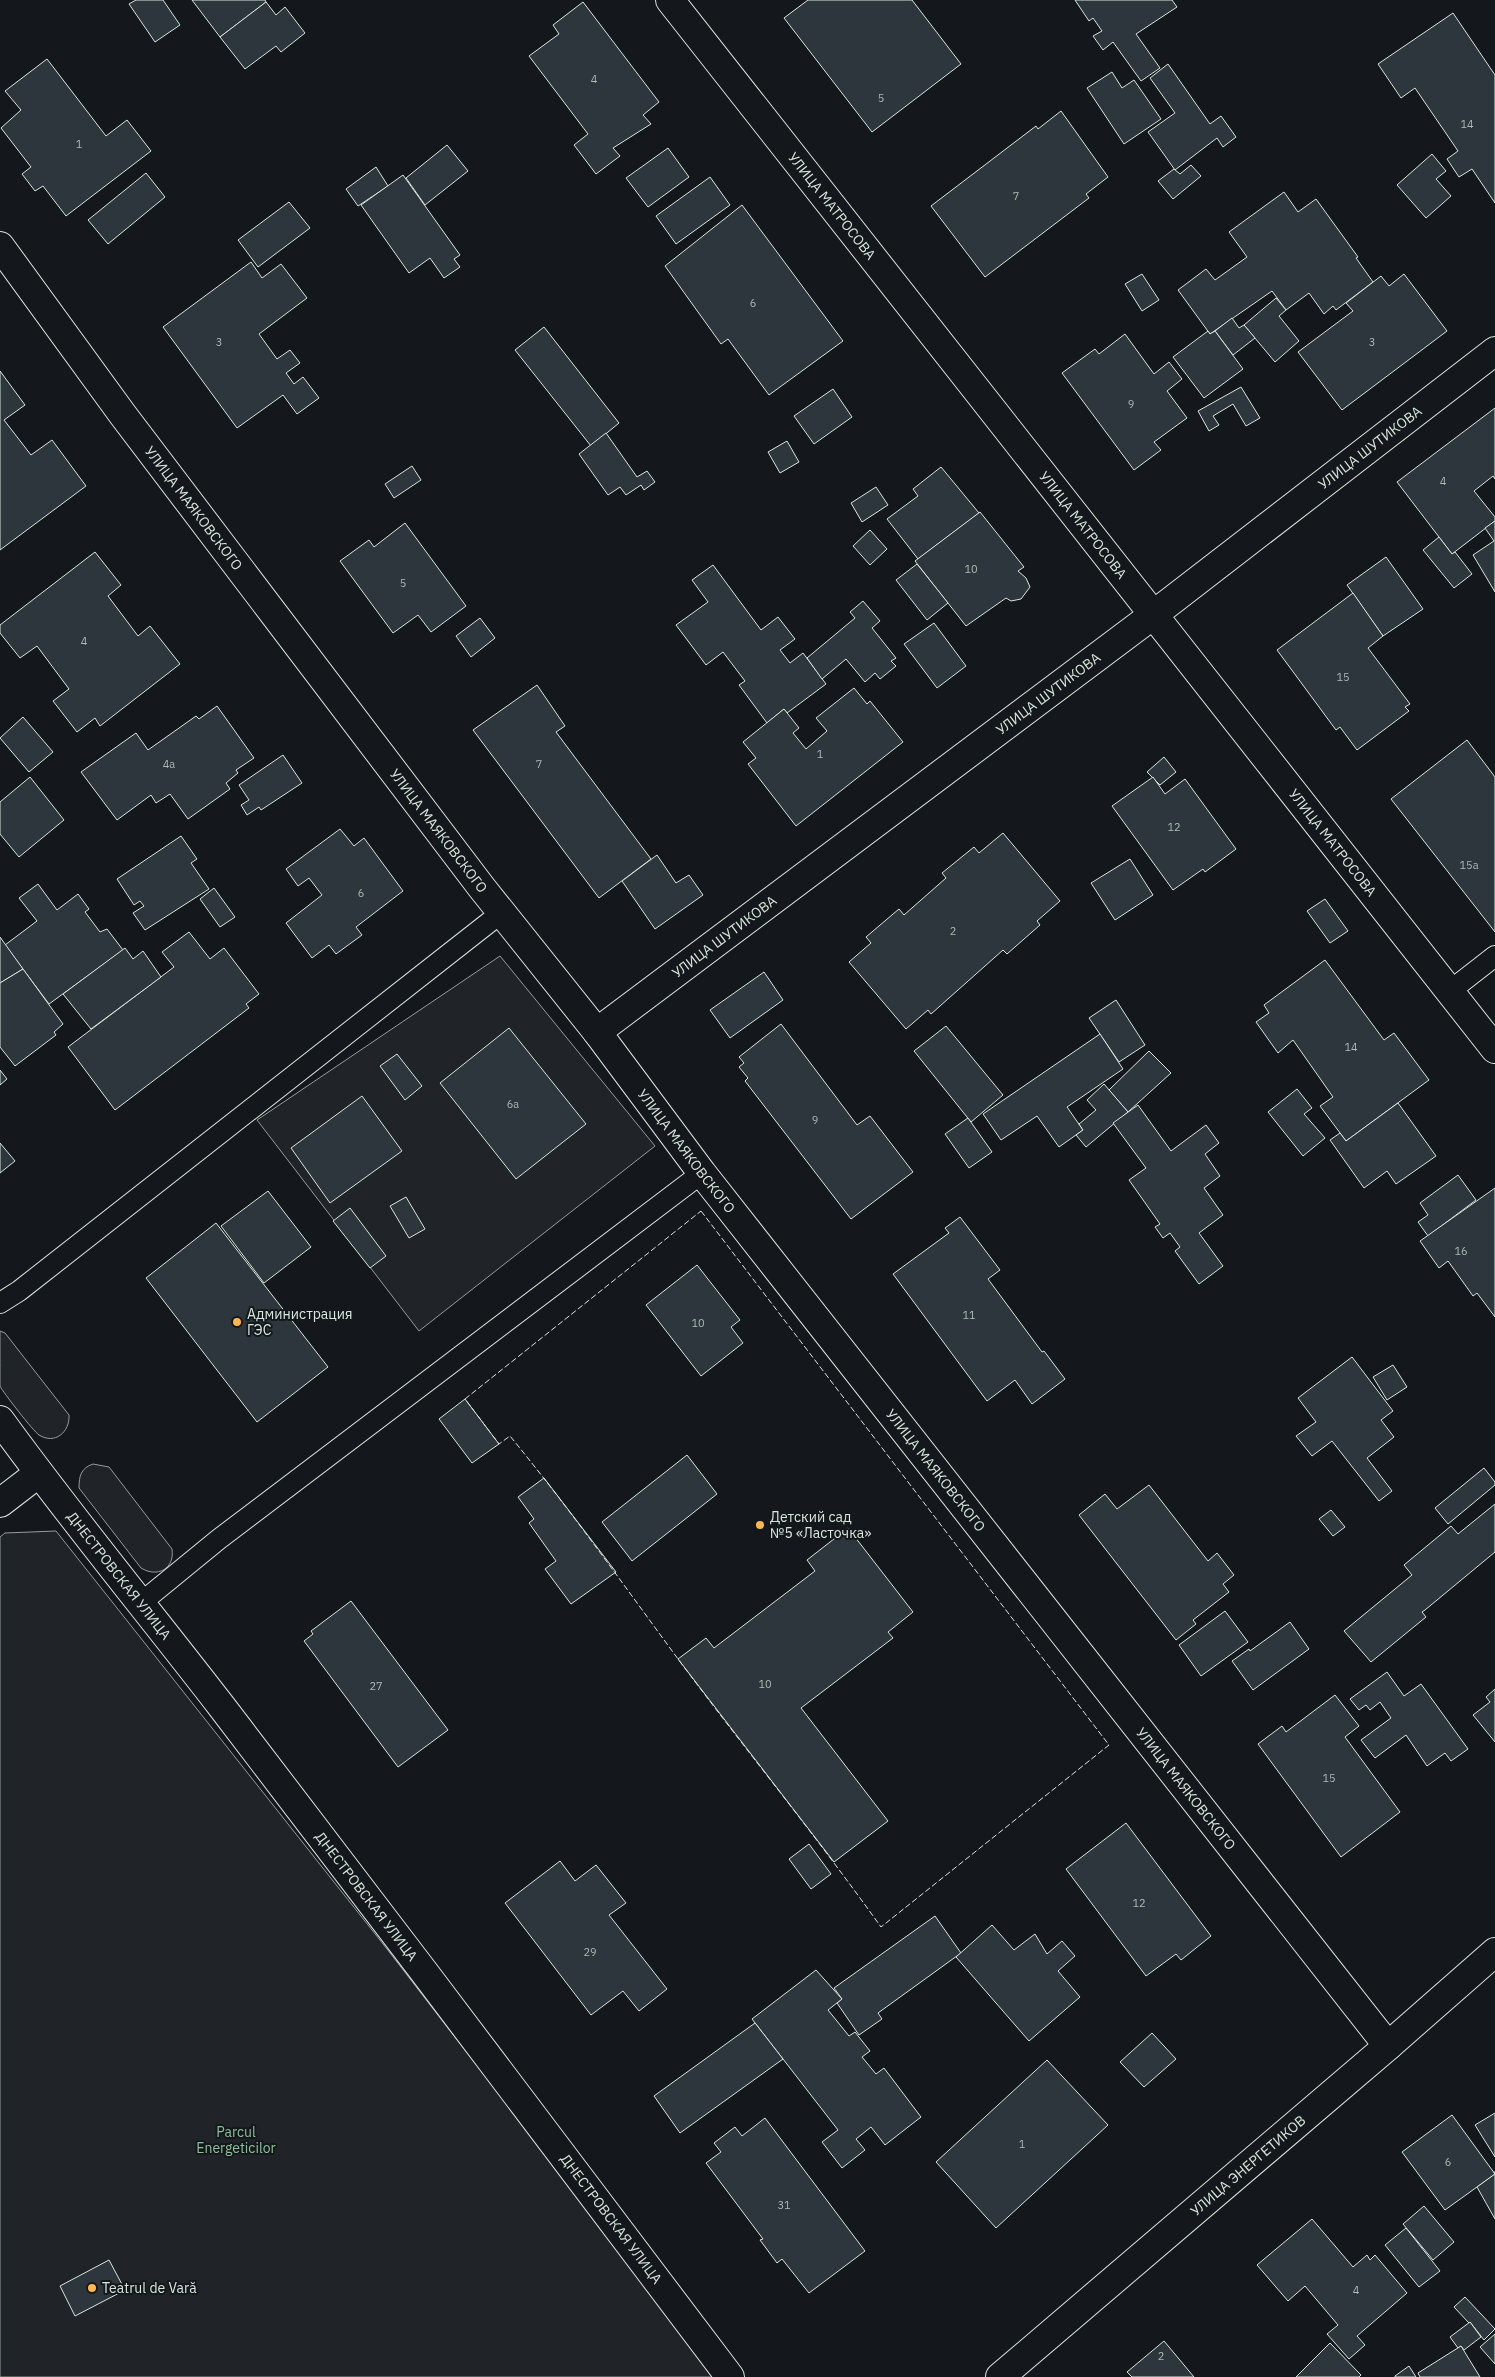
<svg xmlns="http://www.w3.org/2000/svg" width="1495" height="2377" viewBox="0 0 1495 2377" font-family="'IBM Plex Sans',sans-serif">
<rect width="100%" height="100%" fill="#14181c"/>
<g fill="#202428" stroke="#939e99">
<path d="M500,956L655,1146L419,1331L257,1120Z"/>
<path d="M0,1331L5,1333L69,1415C70,1432 55,1445 39,1435C34,1432 2,1391 0,1386C0,1376 0,1343 0,1331Z"/>
<path d="M93,1464L109,1467L172,1549C175,1569 157,1578 141,1568L79,1488C79,1476 81,1468 93,1464Z"/>
<path d="M56,1531L387,1949L717,2377H0V1537L5,1533Z"/>
</g>
<g fill="#2c363c" stroke="#d8e6dc">
<path d="M136,0H163L180,25L155,42L129,4Z"/>
<path d="M192,0H265L266,2L220,37Z"/>
<path d="M808,0H912L961,64L872,132L784,18Z"/>
<path d="M1075,0H1172L1177,7L1136,34L1160,68L1141,81L1113,42L1103,50L1093,36L1102,31L1093,18L1089,21Z"/>
<path d="M266,2L276,15L285,7L305,33L281,52L276,46L245,69L220,37Z"/>
<path d="M583,2L659,102L643,115L651,124L613,148L620,156L596,174L574,145L588,134L529,56L559,34L553,25Z"/>
<path d="M1453,13L1495,75V203L1472,169L1459,177L1447,159L1458,151L1415,88L1401,98L1378,64Z"/>
<path d="M47,59L106,136L127,120L151,151L66,216L43,186L35,191L22,174L31,167L1,128L21,110L5,91Z"/>
<path d="M1168,64L1210,124L1221,116L1236,137L1223,147L1217,138L1175,170L1148,132L1175,113L1150,78Z"/>
<path d="M1112,72L1122,88L1134,80L1161,119L1124,144L1087,88Z"/>
<path d="M1061,111L1108,177L1086,194L1089,198L985,277L931,206L1036,126L1038,129Z"/>
<path d="M447,145L468,171L425,205L406,178Z"/>
<path d="M668,148L689,177L648,207L626,178Z"/>
<path d="M1432,154L1446,171L1436,179L1451,196L1426,218L1397,185Z"/>
<path d="M1191,165L1201,176L1173,199L1158,181L1174,169L1180,174Z"/>
<path d="M376,167L388,186L358,206L346,189Z"/>
<path d="M146,173L165,197L108,244L88,220Z"/>
<path d="M403,175L460,255L454,259L460,267L444,278L430,258L409,273L361,205Z"/>
<path d="M710,177L730,205L676,244L656,216Z"/>
<path d="M1284,192L1298,212L1316,199L1358,257L1356,258L1373,282L1336,310L1333,306L1324,314L1309,293L1286,310L1272,291L1210,334L1178,290L1206,269L1215,280L1247,257L1229,232Z"/>
<path d="M289,202L310,228L258,267L238,240Z"/>
<path d="M742,205L843,341L769,395L728,339L721,344L665,266Z"/>
<path d="M251,262L262,278L281,264L307,298L259,334L277,359L290,350L300,363L286,373L294,384L303,377L319,398L297,414L283,395L237,428L163,327Z"/>
<path d="M1142,274L1159,300L1142,311L1125,284Z"/>
<path d="M1404,274L1447,331L1342,410L1298,352L1353,311L1346,303L1381,276L1389,286Z"/>
<path d="M1276,298L1286,310L1279,316L1299,341L1275,362L1244,325Z"/>
<path d="M1232,318L1239,328L1244,325L1255,338L1233,355L1215,331Z"/>
<path d="M544,327L619,423L591,446L515,350Z"/>
<path d="M1208,331L1210,334L1215,331L1243,369L1204,398L1173,357Z"/>
<path d="M1125,334L1154,374L1169,362L1182,379L1167,391L1187,418L1154,442L1161,450L1134,470L1062,373L1095,349L1099,354Z"/>
<path d="M0,371L25,405L4,420L31,455L52,440L86,486L0,550Z"/>
<path d="M1241,387L1260,418L1246,426L1233,404L1213,416L1219,425L1209,431L1198,411Z"/>
<path d="M833,389L852,417L814,444L794,416Z"/>
<path d="M1495,408V479L1493,476L1474,491L1495,517V521L1452,554L1397,482Z"/>
<path d="M606,433L637,477L647,471L655,482L644,490L641,485L626,495L620,487L608,495L579,454Z"/>
<path d="M787,441L799,462L780,473L768,452Z"/>
<path d="M412,466L421,480L394,498L385,484Z"/>
<path d="M941,467L979,513L918,559L887,519L918,496L913,489Z"/>
<path d="M876,487L888,505L862,522L851,503Z"/>
<path d="M980,512L1024,567L1018,571L1026,578L1030,587L1021,599L1011,601L1006,598L966,626L915,561Z"/>
<path d="M1495,521V592L1473,555L1494,541L1485,528Z"/>
<path d="M405,523L466,606L431,632L418,615L393,633L340,561L369,540L374,547Z"/>
<path d="M870,530L887,549L870,565L853,546Z"/>
<path d="M1439,537L1452,554L1455,552L1472,574L1454,588L1423,550Z"/>
<path d="M95,552L121,585L108,596L138,636L150,626L180,664L100,726L95,718L77,732L53,701L69,689L37,646L20,658L0,633V625Z"/>
<path d="M1386,557L1423,609L1383,636L1347,585Z"/>
<path d="M917,564L948,603L927,620L896,580Z"/>
<path d="M713,565L761,630L778,617L795,639L780,650L790,663L803,653L826,684L787,713L784,709L767,723L739,685L745,681L723,652L706,665L676,625L708,602L692,580Z"/>
<path d="M1353,593L1383,636L1368,648L1410,704L1405,707L1409,711L1357,750L1340,727L1336,730L1277,650Z"/>
<path d="M863,601L880,621L872,628L896,658L891,661L896,666L880,679L875,673L865,682L846,659L822,679L807,658L855,618L850,612Z"/>
<path d="M480,618L495,638L471,657L456,636Z"/>
<path d="M934,623L966,666L937,688L904,644Z"/>
<path d="M537,685L565,726L556,732L651,859L599,898L473,730Z"/>
<path d="M854,688L867,704L870,701L903,742L796,826L748,764L756,758L743,742L784,709L799,728L793,733L806,749L827,731L816,718Z"/>
<path d="M217,706L254,758L236,770L238,773L226,783L230,789L188,819L170,794L156,803L151,795L117,820L81,772L136,733L148,750L196,716L199,719Z"/>
<path d="M23,717L53,752L29,772L0,738Z"/>
<path d="M1467,740L1495,777V932L1391,799Z"/>
<path d="M283,755L302,783L261,810L259,807L247,815L241,805L249,800L239,785Z"/>
<path d="M1164,757L1176,772L1160,785L1147,772Z"/>
<path d="M30,777L64,820L19,857L0,834V802Z"/>
<path d="M1153,777L1165,794L1185,779L1236,849L1205,872L1203,869L1173,890L1112,806Z"/>
<path d="M340,829L354,846L364,838L403,891L356,927L362,935L336,954L329,945L312,958L286,923L322,895L309,878L298,886L286,869Z"/>
<path d="M1003,833L1060,901L1037,921L1040,925L1007,954L1003,950L931,1014L928,1010L906,1029L849,962L871,943L866,937L899,909L904,915L946,878L942,873L974,847L979,853Z"/>
<path d="M181,836L197,859L191,863L209,889L145,930L133,913L144,906L140,901L134,905L117,879Z"/>
<path d="M657,855L676,883L689,875L703,895L655,929L622,881Z"/>
<path d="M1130,859L1153,895L1115,920L1091,883Z"/>
<path d="M38,884L57,910L78,894L89,909L85,912L100,932L107,929L123,950L49,1004L5,945L37,921L19,898Z"/>
<path d="M214,888L235,917L220,927L200,899Z"/>
<path d="M1325,899L1348,931L1330,943L1307,911Z"/>
<path d="M189,932L210,959L224,948L259,994L246,1004L249,1008L115,1110L68,1047L174,967L162,952Z"/>
<path d="M0,937L23,969L0,983Z"/>
<path d="M125,948L133,959L143,951L161,977L91,1029L63,994Z"/>
<path d="M1325,960L1384,1040L1394,1033L1429,1080L1346,1141L1320,1106L1333,1097L1293,1040L1278,1053L1256,1022L1269,1013L1264,1005Z"/>
<path d="M23,969L63,1024L54,1032L56,1035L15,1066L0,1047V983Z"/>
<path d="M764,972L783,1000L730,1038L710,1010Z"/>
<path d="M1116,1000L1145,1045L1119,1062L1089,1018Z"/>
<path d="M781,1024L857,1125L870,1116L913,1172L851,1219L745,1081L748,1078L739,1067L744,1063L739,1057Z"/>
<path d="M946,1026L1003,1095L971,1122L914,1051Z"/>
<path d="M509,1028L586,1124L516,1179L440,1083Z"/>
<path d="M1100,1034L1123,1069L1067,1107L1083,1130L1059,1147L1037,1116L1001,1140L983,1114Z"/>
<path d="M1149,1051L1171,1073L1128,1112L1109,1090Z"/>
<path d="M397,1054L422,1086L405,1100L380,1066Z"/>
<path d="M0,1070L7,1079L0,1085Z"/>
<path d="M1104,1084L1128,1112L1086,1147L1076,1135L1083,1130L1079,1124L1096,1110L1087,1100Z"/>
<path d="M1297,1089L1312,1108L1304,1114L1325,1138L1303,1156L1268,1112Z"/>
<path d="M362,1096L402,1151L330,1203L291,1148Z"/>
<path d="M1398,1103L1436,1156L1396,1184L1387,1171L1364,1188L1330,1140L1340,1133L1346,1141Z"/>
<path d="M1138,1105L1171,1151L1206,1125L1219,1143L1205,1154L1220,1176L1204,1188L1223,1215L1199,1233L1223,1266L1199,1284L1175,1251L1180,1247L1170,1233L1163,1238L1155,1227L1160,1224L1129,1180L1146,1168L1113,1123Z"/>
<path d="M968,1118L992,1152L969,1168L945,1134Z"/>
<path d="M0,1143L15,1161L0,1173Z"/>
<path d="M1458,1175L1476,1200L1428,1236L1418,1222L1428,1215L1420,1203Z"/>
<path d="M1495,1188V1317L1477,1293L1473,1296L1448,1261L1439,1268L1420,1241Z"/>
<path d="M268,1191L311,1247L264,1283L221,1226Z"/>
<path d="M406,1197L425,1229L409,1238L390,1206Z"/>
<path d="M350,1208L386,1256L370,1268L333,1221Z"/>
<path d="M960,1217L1000,1270L988,1279L1042,1352L1044,1351L1065,1379L1032,1404L1015,1380L987,1401L893,1274L949,1233L945,1228Z"/>
<path d="M216,1223L328,1367L257,1422L146,1278Z"/>
<path d="M697,1265L740,1320L731,1327L743,1343L701,1376L646,1305Z"/>
<path d="M1352,1357L1393,1411L1381,1420L1394,1437L1367,1458L1392,1491L1379,1501L1332,1441L1312,1456L1296,1436L1316,1422L1298,1398Z"/>
<path d="M1393,1365L1407,1387L1387,1400L1373,1377Z"/>
<path d="M465,1399L499,1444L472,1463L439,1419Z"/>
<path d="M687,1455L717,1494L632,1561L602,1522Z"/>
<path d="M1484,1468L1495,1482V1485L1448,1524L1435,1508Z"/>
<path d="M544,1478L616,1572L571,1604L545,1569L556,1561L529,1523L534,1519L518,1497Z"/>
<path d="M1149,1485L1208,1561L1217,1553L1234,1575L1223,1584L1229,1592L1193,1620L1196,1624L1176,1640L1079,1515L1105,1494L1117,1509Z"/>
<path d="M1495,1504V1552L1425,1610L1422,1612L1426,1617L1371,1662L1344,1631L1412,1575L1404,1565L1451,1526L1458,1534Z"/>
<path d="M1331,1510L1345,1527L1333,1536L1319,1519Z"/>
<path d="M848,1528L913,1612L888,1632L893,1638L801,1708L888,1821L834,1862L678,1659L706,1638L714,1648L815,1571L807,1560Z"/>
<path d="M351,1601L448,1730L398,1767L304,1641L313,1634L311,1631Z"/>
<path d="M1225,1611L1248,1642L1201,1676L1179,1645Z"/>
<path d="M1290,1622L1309,1649L1253,1690L1232,1661L1249,1649L1250,1651Z"/>
<path d="M1387,1672L1404,1696L1421,1684L1468,1749L1451,1761L1445,1753L1427,1766L1406,1735L1375,1758L1361,1740L1391,1718L1380,1702L1370,1710L1366,1705L1359,1710L1350,1699Z"/>
<path d="M1495,1689V1742L1473,1715L1490,1702L1486,1697Z"/>
<path d="M1335,1695L1359,1726L1345,1737L1400,1812L1341,1857L1258,1744L1282,1726L1286,1732Z"/>
<path d="M1126,1823L1211,1936L1181,1960L1176,1954L1146,1976L1066,1869Z"/>
<path d="M809,1844L831,1874L811,1889L789,1859Z"/>
<path d="M560,1861L575,1881L596,1865L626,1903L609,1915L667,1989L639,2011L623,1991L591,2015L505,1903Z"/>
<path d="M935,1916L961,1953L878,2013L882,2019L859,2035L837,2003L842,1999L834,1988Z"/>
<path d="M992,1925L1014,1950L1035,1934L1047,1954L1062,1941L1075,1956L1058,1971L1080,1997L1029,2041L956,1957Z"/>
<path d="M816,1970L842,1999L828,2010L849,2036L855,2032L870,2051L862,2057L876,2074L884,2068L921,2117L885,2145L871,2127L856,2139L865,2150L842,2168L822,2142L838,2130L752,2019Z"/>
<path d="M755,2023L783,2059L680,2133L654,2096Z"/>
<path d="M1152,2033L1176,2059L1144,2087L1120,2062Z"/>
<path d="M1047,2060L1108,2125L996,2228L936,2162Z"/>
<path d="M1495,2113V2157L1475,2125Z"/>
<path d="M1452,2115L1495,2174L1445,2210L1402,2152Z"/>
<path d="M765,2118L865,2251L809,2293L782,2259L777,2263L760,2240L763,2239L706,2163L721,2152L714,2143L735,2127L742,2136Z"/>
<path d="M1494,2172H1495V2219L1477,2187L1495,2174Z"/>
<path d="M1424,2206L1454,2242L1433,2260L1403,2224Z"/>
<path d="M1312,2219L1353,2267L1367,2255L1370,2260L1375,2255L1407,2293L1357,2336L1365,2345L1349,2359L1327,2334L1338,2325L1305,2286L1288,2301L1257,2265Z"/>
<path d="M1406,2228L1440,2271L1419,2287L1385,2245Z"/>
<path d="M109,2260L125,2290L75,2316L60,2286Z"/>
<path d="M1465,2297L1495,2329L1484,2340L1470,2322L1469,2323L1454,2307Z"/>
<path d="M1470,2322L1481,2337L1464,2350L1461,2346L1458,2348L1450,2337Z"/>
<path d="M1495,2334V2364L1480,2347Z"/>
<path d="M1164,2341L1194,2377H1132L1127,2372Z"/>
<path d="M1330,2343L1361,2375L1359,2377H1296Z"/>
<path d="M1461,2346L1480,2377H1420L1418,2373Z"/>
<path d="M1409,2366L1416,2377H1395V2376Z"/>
</g>
<g fill="none" stroke-linecap="round" stroke-linejoin="round">
<defs>
<g id="service">
<path d="M1450,991L1495,956"/>
<path d="M0,1303L19,1291L501,913"/>
<path d="M142,1602L219,1539L702,1173"/>
</g>
<g id="minor">
<path id="s1" d="M670,0L1495,1049"/>
<path id="s2" d="M0,246L123,415L482,888L597,1032L702,1173L1388,2046"/>
<path id="s3" d="M597,1032L1153,615L1495,351"/>
<path id="s4" d="M0,1420C71,1518 148,1611 222,1707C392,1930 562,2152 730,2377"/>
<path d="M0,1503L39,1473"/>
</g>
<g id="tertiary">
<path id="s5" d="M1000,2377L1388,2046L1495,1952"/>
</g>
</defs>
<use href="#service" stroke="#d8e6dc" stroke-width="22"/>
<use href="#minor" stroke="#d8e6dc" stroke-width="30"/>
<use href="#tertiary" stroke="#d8e6dc" stroke-width="30"/>
<use href="#service" stroke="#14181c" stroke-width="20"/>
<use href="#minor" stroke="#14181c" stroke-width="28"/>
<use href="#tertiary" stroke="#14181c" stroke-width="28"/>
<path stroke="#d8e6dc" stroke-width="1" stroke-dasharray="6 2.5" stroke-linecap="butt" d="M701,1211L1109,1745L881,1927C816,1836 745,1749 678,1659C623,1584 569,1508 510,1436L499,1444L465,1399Z"/>
</g>
<g fill="#ffb74d" stroke="#14181c" stroke-width="2">
<circle cx="237" cy="1322" r="5"/>
<circle cx="760" cy="1525" r="5"/>
<circle cx="92" cy="2288" r="5"/>
</g>
<g text-anchor="middle" dominant-baseline="central" stroke-width="4" stroke-linejoin="round" paint-order="stroke">
<g font-size="11" fill="#adbab4">
<text x="594" y="79">4</text>
<text x="881" y="98">5</text>
<text x="1467" y="124">14</text>
<text x="79" y="144">1</text>
<text x="1016" y="196">7</text>
<text x="753" y="303">6</text>
<text x="219" y="342">3</text>
<text x="1372" y="342">3</text>
<text x="1131" y="404">9</text>
<text x="1443" y="481">4</text>
<text x="971" y="569">10</text>
<text x="403" y="583">5</text>
<text x="84" y="641">4</text>
<text x="1343" y="677">15</text>
<text x="820" y="754">1</text>
<text x="169" y="764">4а</text>
<text x="539" y="764">7</text>
<text x="1174" y="827">12</text>
<text x="1469" y="865">15а</text>
<text x="361" y="893">6</text>
<text x="953" y="931">2</text>
<text x="1351" y="1047">14</text>
<text x="513" y="1104">6а</text>
<text x="815" y="1120">9</text>
<text x="1461" y="1251">16</text>
<text x="969" y="1315">11</text>
<text x="698" y="1323">10</text>
<text x="765" y="1684">10</text>
<text x="376" y="1686">27</text>
<text x="1329" y="1778">15</text>
<text x="1139" y="1903">12</text>
<text x="590" y="1952">29</text>
<text x="1022" y="2144">1</text>
<text x="1448" y="2162">6</text>
<text x="784" y="2205">31</text>
<text x="1356" y="2290">4</text>
<text x="1161" y="2356">2</text>
</g>
<g font-size="14" fill="#d8e6dc" stroke="#14181c">
<text stroke="none"><textPath href="#s1" startOffset="262">УЛИЦА МАТРОСОВА</textPath></text>
<text stroke="none"><textPath href="#s3" startOffset="969">УЛИЦА ШУТИКОВА</textPath></text>
<text stroke="none"><textPath href="#s2" startOffset="326">УЛИЦА МАЯКОВСКОГО</textPath></text>
<text stroke="none"><textPath href="#s1" startOffset="668">УЛИЦА МАТРОСОВА</textPath></text>
<text stroke="none"><textPath href="#s3" startOffset="564">УЛИЦА ШУТИКОВА</textPath></text>
<text stroke="none"><textPath href="#s2" startOffset="731">УЛИЦА МАЯКОВСКОГО</textPath></text>
<text stroke="none"><textPath href="#s1" startOffset="1072">УЛИЦА МАТРОСОВА</textPath></text>
<text stroke="none"><textPath href="#s3" startOffset="159">УЛИЦА ШУТИКОВА</textPath></text>
<text stroke="none"><textPath href="#s2" startOffset="1136">УЛИЦА МАЯКОВСКОГО</textPath></text>
<text stroke="none"><textPath href="#s2" startOffset="1541">УЛИЦА МАЯКОВСКОГО</textPath></text>
<text stroke="none"><textPath href="#s4" startOffset="196">ДНЕСТРОВСКАЯ УЛИЦА</textPath></text>
<text stroke="none"><textPath href="#s2" startOffset="1946">УЛИЦА МАЯКОВСКОГО</textPath></text>
<text stroke="none"><textPath href="#s4" startOffset="601">ДНЕСТРОВСКАЯ УЛИЦА</textPath></text>
<text stroke="none"><textPath href="#s5" startOffset="326">УЛИЦА ЭНЕРГЕТИКОВ</textPath></text>
<text stroke="none"><textPath href="#s4" startOffset="1006">ДНЕСТРОВСКАЯ УЛИЦА</textPath></text>
</g>
<g font-size="14" fill="#d8e6dc" stroke="#14181c" text-anchor="start">
<text x="247" y="1314">Администрация<tspan x="247" dy="16">ГЭС</tspan></text>
<text x="770" y="1517">Детский сад<tspan x="770" dy="16">№5 «Ласточка»</tspan></text>
<text x="102" y="2288">Teatrul de Vară</text>
</g>
<g font-size="14" fill="#8ac095" stroke="#14181c">
<text x="236" y="2132">Parcul<tspan x="236" dy="16">Energeticilor</tspan></text>
</g>
</g>
</svg>
